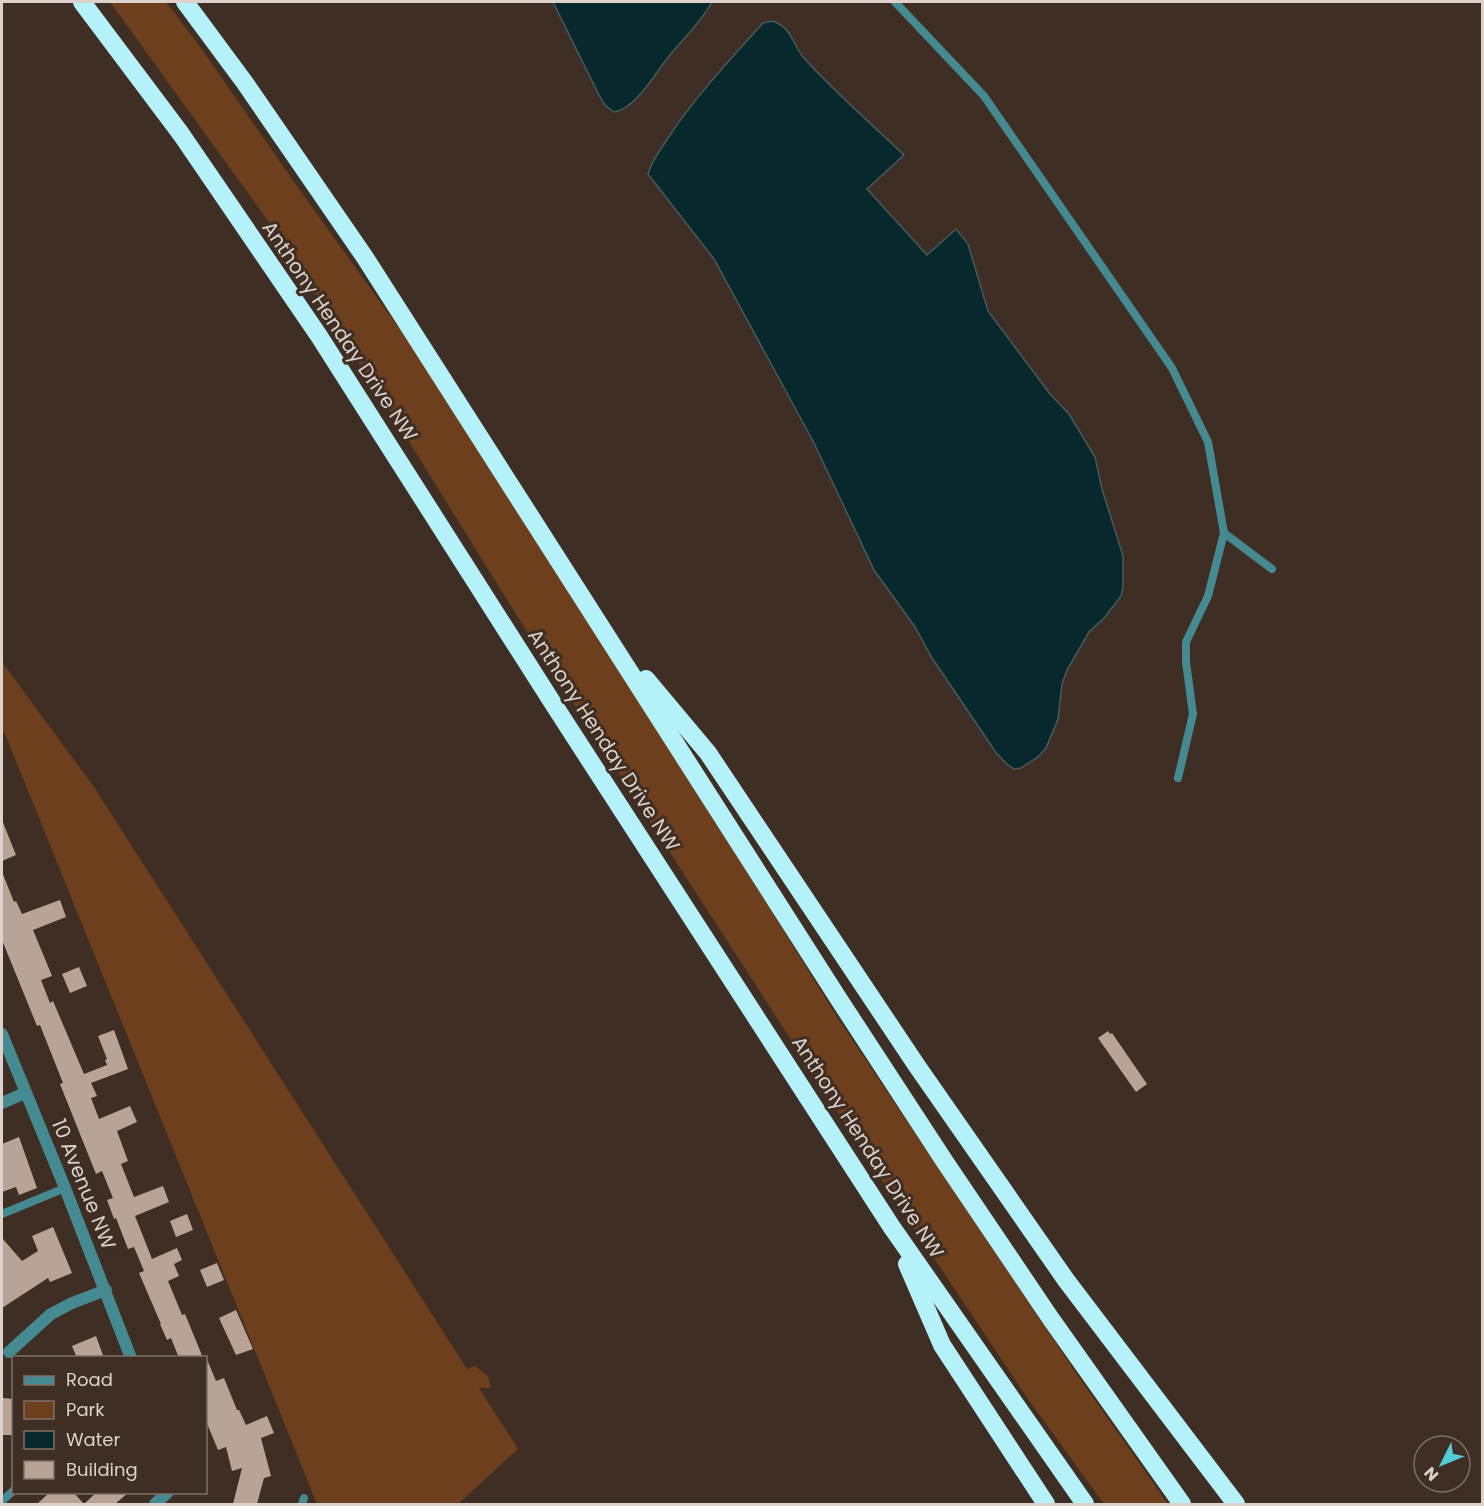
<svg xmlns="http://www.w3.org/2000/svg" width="1484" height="1506" viewBox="0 0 1484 1506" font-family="Poppins,sans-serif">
<rect width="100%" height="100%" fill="#3f2e23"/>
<g fill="#6d3f1c">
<path d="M110,2H166L199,45L292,179L414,349L558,567L839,1020L1076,1373L1168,1504H1104L1028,1399L879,1176L512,608L411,445L271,225Z"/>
<path d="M2,662L94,787L467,1369L475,1366L488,1376L491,1388H479L518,1449L458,1504H317L5,734L2,731Z"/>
</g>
<g fill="#07282c" stroke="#475b5c" stroke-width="1.5">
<path d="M553,2H712C701,22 684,38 669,56C656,72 636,109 614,112L605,105L600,97Z"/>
<path d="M772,21C792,27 792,44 804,58C835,93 871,123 904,155L867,189L927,255L956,229L968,244L988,311L1050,394L1069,414L1095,457L1102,489L1123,556V587L1121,596L1105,617L1089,632L1067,670L1062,684L1058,719L1046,748L1038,757L1021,768L1014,769L1008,765L997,754L932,658L915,627L874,570L813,441L714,259L648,174C651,162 659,152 666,141C694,98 729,61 763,23Z"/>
</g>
<g fill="#b8a496">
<path d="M2,820L16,855L2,861Z"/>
<path d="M2,872L14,902L16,901L22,914L60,900L66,917L33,930L52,976L41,980L50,1003L53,1001L84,1074L107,1065L105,1060L107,1059L98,1036L114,1030L128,1069L91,1083L97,1096L91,1098L99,1119L130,1106L137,1122L117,1131L128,1161L121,1164L134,1197L163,1186L169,1202L135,1216L152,1259L177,1248L182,1260L174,1264L179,1276L168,1281L182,1315L185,1314L203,1358H179L171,1338L167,1340L160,1324H161L139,1273L144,1271L134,1247L128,1249L116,1218L114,1219L107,1200L113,1198L102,1171L96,1174L60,1084L63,1083L40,1025L37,1026L2,940Z"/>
<path d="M79,967L87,986L70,993L62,974Z"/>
<path d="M1108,1031L1110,1034L1112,1033L1147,1084L1136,1092L1098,1038Z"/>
<path d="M19,1137L37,1188L19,1195L16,1187L2,1192V1144Z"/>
<path d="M187,1214L193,1230L176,1237L170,1221Z"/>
<path d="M53,1227L72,1273L50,1282L48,1278L2,1308V1238L22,1261L38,1251L32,1236Z"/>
<path d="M217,1263L224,1280L207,1287L200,1270Z"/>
<path d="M236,1310L253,1349L236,1355L219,1318Z"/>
<path d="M96,1336L104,1358H77L72,1346Z"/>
<path d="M206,1357L216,1381L224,1378L237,1410H239L246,1425L267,1416L274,1433L261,1438L271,1476L264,1478L257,1504H233L242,1468L232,1471L226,1447L218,1450L206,1421Z"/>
<path d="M2,1398L14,1399V1435H2Z"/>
<path d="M50,1492H73L84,1504L97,1492H129L115,1504H37Z"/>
</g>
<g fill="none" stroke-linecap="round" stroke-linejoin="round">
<g stroke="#458991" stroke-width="8">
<path d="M895,2L984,96L1172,368L1208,442L1224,533L1208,596L1186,642V662L1193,714L1178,778"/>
<path d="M1224,533L1272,569"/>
<path d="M2,1214L65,1188"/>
<path d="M2,1501L14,1490"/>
<path d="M302,1504L304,1498"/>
</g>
<g stroke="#458991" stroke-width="12">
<path d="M2,1034L65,1188L131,1358"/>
<path d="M2,1103L25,1093"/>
<path d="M9,1352L51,1314L72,1303L106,1290"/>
<path d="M155,1504L168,1492"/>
</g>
<g stroke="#b4f1f8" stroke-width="18">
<path d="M82,2L181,134L319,336L554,705L891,1226L1085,1504"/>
<path d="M185,2L245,83L364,256L840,1001L945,1162L1051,1319L1182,1504"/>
<path d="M646,679L708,753L917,1066L1066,1280L1236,1504"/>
<path d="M907,1264L942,1345L1046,1504"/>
</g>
</g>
<g text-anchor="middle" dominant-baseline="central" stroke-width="6" stroke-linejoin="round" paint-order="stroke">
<g font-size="20" fill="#dcd2cb" stroke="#3f2e23">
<text transform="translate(340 331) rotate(56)">Anthony Henday Drive NW</text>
<text transform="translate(604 740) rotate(57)">Anthony Henday Drive NW</text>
<text transform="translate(868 1147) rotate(57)">Anthony Henday Drive NW</text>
<text transform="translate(84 1184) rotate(68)">10 Avenue NW</text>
</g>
</g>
<rect width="1484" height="1506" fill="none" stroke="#dcd2cb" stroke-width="6"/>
<rect x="12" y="1356" width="195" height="138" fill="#3f2e23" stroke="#7e7066" stroke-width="1.5"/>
<rect x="24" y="1376" width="30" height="9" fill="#458991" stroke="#7e7066" stroke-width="1.5"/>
<text x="66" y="1386" font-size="18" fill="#dcd2cb">Road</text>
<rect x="24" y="1401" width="30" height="18" fill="#6d3f1c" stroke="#7e7066" stroke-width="1.5"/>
<text x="66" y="1416" font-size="18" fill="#dcd2cb">Park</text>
<rect x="24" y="1431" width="30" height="18" fill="#07282c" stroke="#7e7066" stroke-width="1.5"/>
<text x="66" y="1446" font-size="18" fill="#dcd2cb">Water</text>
<rect x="24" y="1461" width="30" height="18" fill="#b8a496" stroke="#7e7066" stroke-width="1.5"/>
<text x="66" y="1476" font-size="18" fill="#dcd2cb">Building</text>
<g transform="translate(1442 1464) rotate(227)"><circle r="28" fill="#3f2e23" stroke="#7e7066" stroke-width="1.5"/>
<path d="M0-4.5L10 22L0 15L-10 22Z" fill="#52cbd9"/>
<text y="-9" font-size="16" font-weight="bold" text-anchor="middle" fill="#dcd2cb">N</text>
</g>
</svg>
